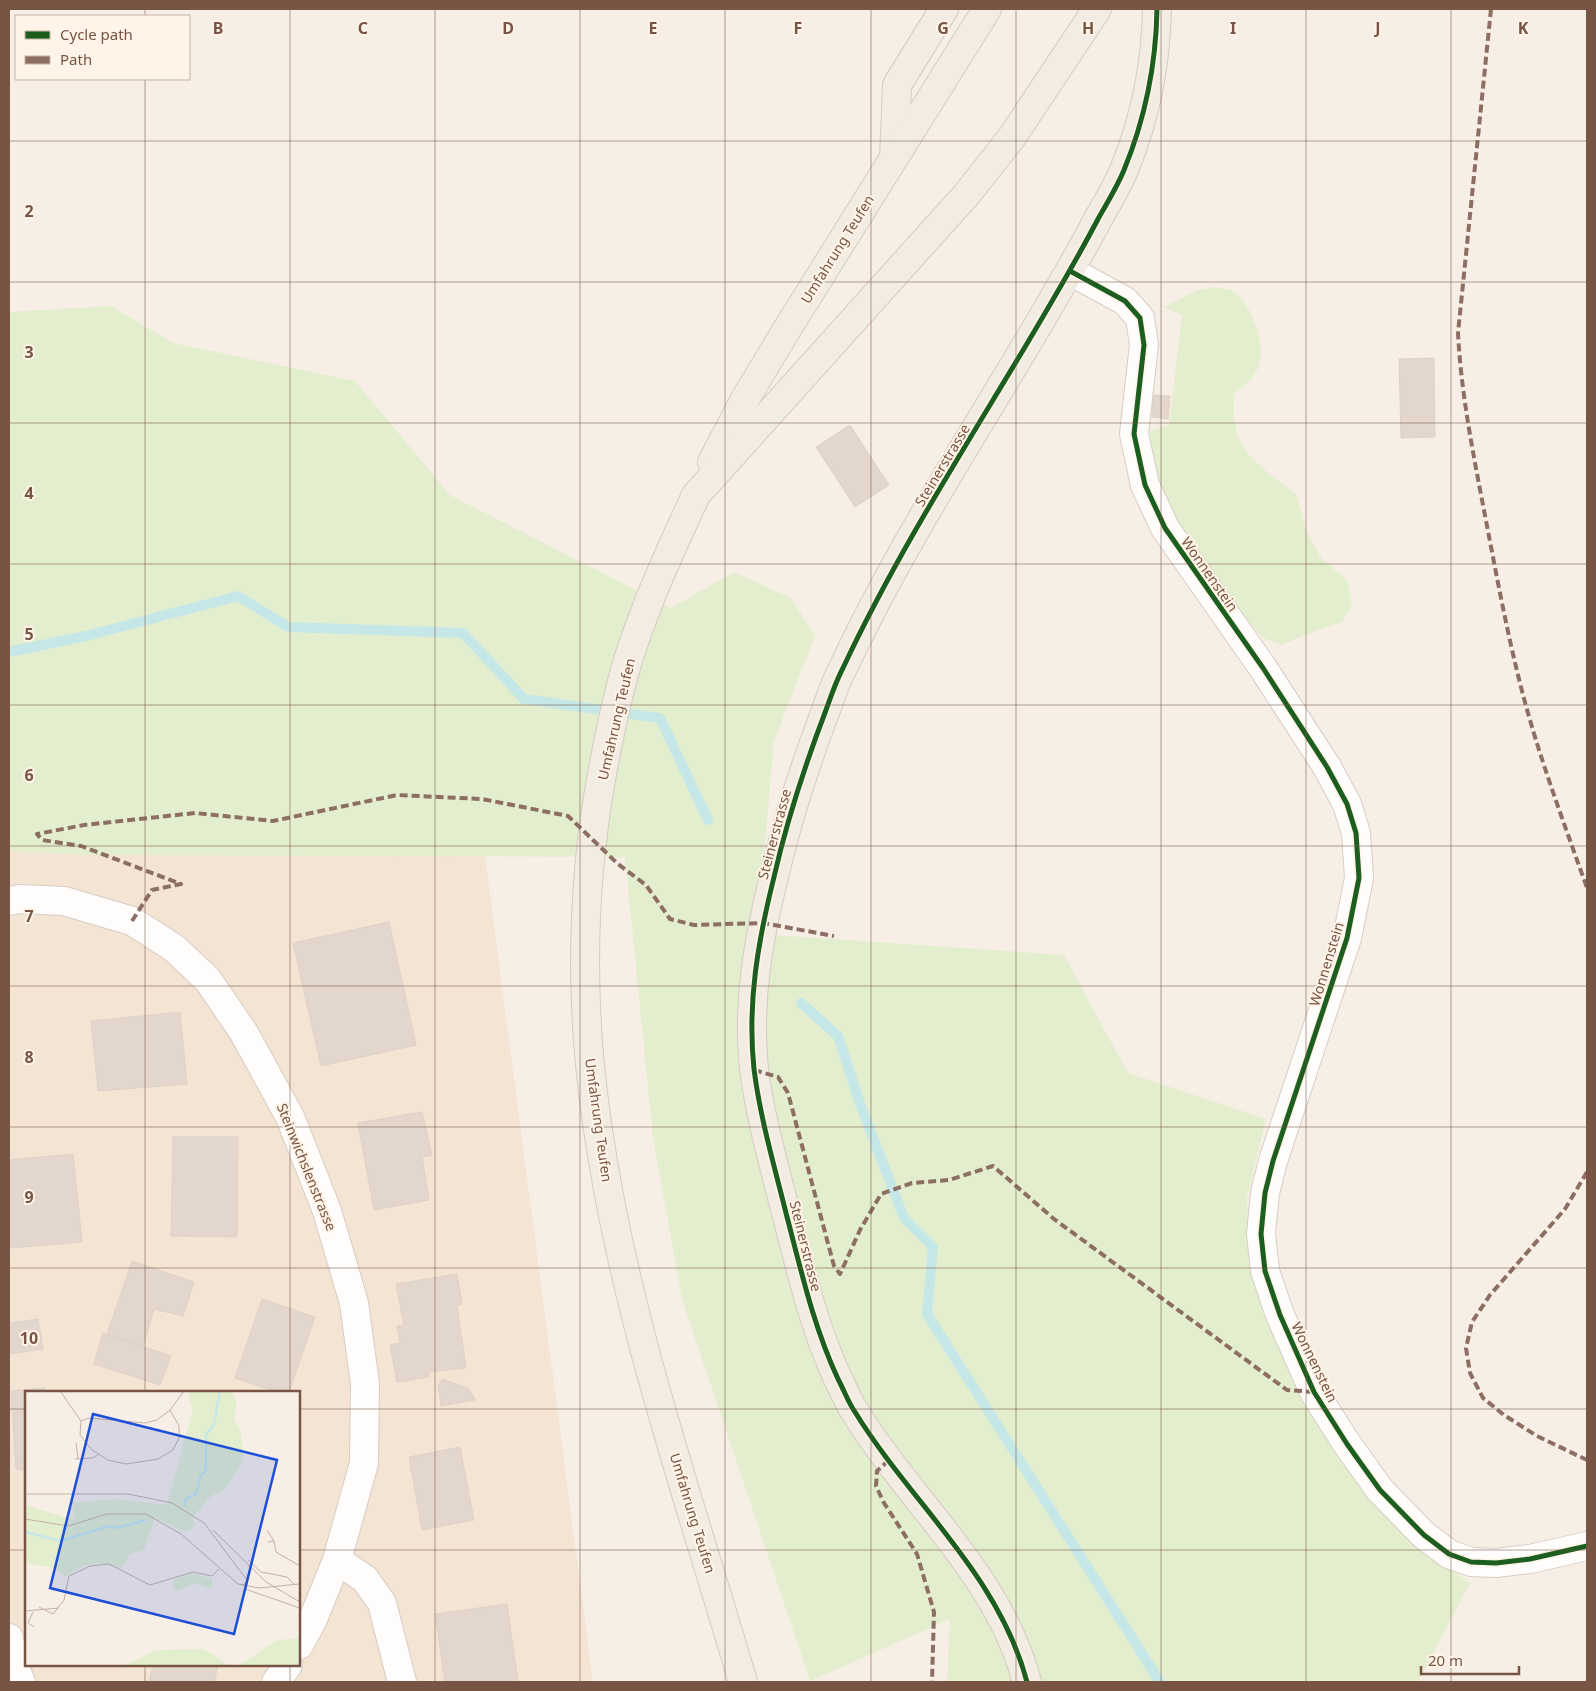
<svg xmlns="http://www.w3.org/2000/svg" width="1596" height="1691" viewBox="0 0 1596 1691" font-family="'Noto Sans',sans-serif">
<rect width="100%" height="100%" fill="#f7efe5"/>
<path fill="#f4e4d4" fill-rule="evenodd" d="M9,851L92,855L485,856L593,1682H9ZM26,1392H299V1665H26Z"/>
<g fill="#e3eece">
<path d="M1214,287C1220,288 1231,289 1236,293C1252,307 1266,344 1259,365C1255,378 1244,386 1234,394V417L1238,437L1247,453L1268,473L1296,494L1306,530L1321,558L1347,580L1352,606L1342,622L1302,636L1282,645L1263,638L1223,591L1184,534L1161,495L1147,432L1169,425L1182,315L1164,307L1196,291Z"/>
<path d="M111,306L173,343L355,381L450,495L671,608L734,572L791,598L815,636L774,741L757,934L1064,955L1128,1073L1266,1119L1247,1198L1249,1267L1272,1330L1408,1537L1470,1583L1418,1682H947L950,1619L810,1681L682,1299L653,1138L625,857L92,855L9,851V312Z"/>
</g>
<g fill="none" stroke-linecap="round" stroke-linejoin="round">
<g stroke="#c6e7e8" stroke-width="10">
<path d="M9,652L86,636L238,596L288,627L463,633L524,699L660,718L708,820"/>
<path d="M801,1003L838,1036L859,1101L904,1218L933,1247L927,1314L1160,1682"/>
</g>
</g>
<g fill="#e3d6cd" stroke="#e0d1c7">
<path d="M1434,358L1435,437L1401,438L1399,359Z"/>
<path d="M1153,395L1170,396L1168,419L1152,417Z"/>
<path d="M850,425L889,485L855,507L816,447Z"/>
<path d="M389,922L416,1045L321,1066L293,943Z"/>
<path d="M180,1012L187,1084L98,1091L91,1021Z"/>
<path d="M422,1112L432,1155L422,1157L429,1200L374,1210L358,1123Z"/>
<path d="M173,1137H238L237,1237L171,1236Z"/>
<path d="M73,1154L82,1242L9,1248V1160Z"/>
<path d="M132,1261L194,1282L183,1316L154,1309L143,1347L107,1334Z"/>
<path d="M457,1274L462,1304L457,1306L466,1368L428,1372L429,1377L397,1382L390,1345L400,1343L397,1326L404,1325L396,1284Z"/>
<path d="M262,1299L315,1317L289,1392H277L235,1378Z"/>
<path d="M38,1319L43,1349L9,1354V1323Z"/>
<path d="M103,1333L171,1356L160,1385L94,1364Z"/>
<path d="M443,1379L469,1389L475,1400L441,1406L438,1385Z"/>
<path d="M45,1388V1392H26V1471L16,1469L11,1391Z"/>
<path d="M460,1447L474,1520L422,1530L409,1457Z"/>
<path d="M507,1604L518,1682H445L435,1614Z"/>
<path d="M153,1665H218L214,1682H149Z"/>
</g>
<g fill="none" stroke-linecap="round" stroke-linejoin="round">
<defs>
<g id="minor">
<path d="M1070,271L1125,301L1140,318L1144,345L1134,434L1145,485L1165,528L1263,668L1327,767L1347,804L1356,833L1359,878L1347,938L1273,1161L1265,1193L1261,1234L1265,1271L1280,1315L1314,1392L1347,1444L1380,1490L1424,1535L1449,1554L1471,1562L1496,1563L1530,1559L1587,1546"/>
<path d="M9,901L20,899L64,901L132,921L174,948L208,980L244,1033L290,1117L327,1211L354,1303L365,1384L364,1463L337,1560L313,1619L299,1645"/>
<path d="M337,1560L365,1579L382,1603L402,1682"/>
<path d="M9,1638L14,1665L21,1682"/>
<path d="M276,1682L288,1665"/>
</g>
<g id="major">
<path d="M894,157L897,85L944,9"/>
<path d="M712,462L745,399L789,326L987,9"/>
<path d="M743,1682C689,1498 624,1314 597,1123C580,1007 581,889 602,774C609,736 617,697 628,660C646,603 671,549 696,495L967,194L1012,137L1097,9"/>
<path d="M1027,1682C999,1575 911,1503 855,1412C848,1402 844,1390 838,1379C813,1325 801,1270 786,1213C774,1165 760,1117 754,1069C747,1003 758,941 774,877C787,820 805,765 826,710C831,696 836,681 843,668C895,557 962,452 1025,347C1050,305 1075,263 1098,219C1107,203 1117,187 1124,170C1145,119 1156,64 1157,9"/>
</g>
</defs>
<use href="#minor" stroke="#d8ccc4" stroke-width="30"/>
<use href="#major" stroke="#d6cac2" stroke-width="30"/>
<use href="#minor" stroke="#fefdfb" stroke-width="28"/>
<use href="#major" stroke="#f2ece3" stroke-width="28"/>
<g stroke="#8d6e63" stroke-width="4" stroke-dasharray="8 4" stroke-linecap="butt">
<path d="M1491,9L1458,333C1461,391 1472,448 1483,505C1495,567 1506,629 1522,691C1539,757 1564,823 1587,888"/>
<path d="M132,921L152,890L181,884L81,846L42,840L37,834L84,825L195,813L273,821L397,795L482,799L568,816L618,864L646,885L670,919L694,925L763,923L834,936"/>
<path d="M754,1070L778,1077L788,1093L834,1266L840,1274L860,1230L881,1194L912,1183L949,1180L993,1166L1054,1219L1287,1390L1314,1392"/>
<path d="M1587,1172L1565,1209L1490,1295L1472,1322L1466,1348L1470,1373L1483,1398L1504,1415L1537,1436L1587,1460"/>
<path d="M889,1460L877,1471L876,1486L884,1503L917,1554L934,1612L932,1682"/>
</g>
<defs>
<g id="cycleway">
<path d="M1070,271L1125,301L1140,318L1144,345L1134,434L1145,485L1165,528L1263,668L1327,767L1347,804L1356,833L1359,878L1347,938L1273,1161L1265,1193L1261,1234L1265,1271L1280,1315L1314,1392L1347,1444L1380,1490L1424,1535L1449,1554L1471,1562L1496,1563L1530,1559L1587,1546"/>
<path d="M1027,1682C999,1575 911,1503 855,1412C848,1402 844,1390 838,1379C813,1325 801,1270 786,1213C774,1165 760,1117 754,1069C747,1003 758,941 774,877C787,820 805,765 826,710C831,696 836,681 843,668C895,557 962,452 1025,347C1050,305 1075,263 1098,219C1107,203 1117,187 1124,170C1145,119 1156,64 1157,9"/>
</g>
</defs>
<use href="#cycleway" stroke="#fff4e7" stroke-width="8"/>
<use href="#cycleway" stroke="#1b5e20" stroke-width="5"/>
</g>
<path fill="none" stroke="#775444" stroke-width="1" stroke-opacity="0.55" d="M145,9V16M290,9V1392M435,9V1682M580,9V1682M725,9V1682M871,9V1682M1016,9V1682M1161,9V1682M1306,9V1682M1451,9V1682M145,79V1392M9,141H1587M9,282H1587M9,423H1587M9,564H1587M9,705H1587M9,846H1587M9,986H1587M9,1127H1587M9,1268H1587M9,1409H26M299,1409H1587M9,1550H26M299,1550H1587M145,1665V1682M290,1665V1682"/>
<g text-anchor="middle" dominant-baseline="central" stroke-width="4" stroke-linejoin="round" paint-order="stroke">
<g font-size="14" fill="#775444" stroke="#fff4e7">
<text transform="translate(837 249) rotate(-58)">Umfahrung Teufen</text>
<text transform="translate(942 465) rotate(-59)">Steinerstrasse</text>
<text transform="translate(1210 574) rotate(55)">Wonnenstein</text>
<text transform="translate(616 719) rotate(-77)">Umfahrung Teufen</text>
<text transform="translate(774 834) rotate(-75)">Steinerstrasse</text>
<text transform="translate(1326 964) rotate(-73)">Wonnenstein</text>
<text transform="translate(599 1120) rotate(82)">Umfahrung Teufen</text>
<text transform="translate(307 1167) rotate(68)">Steinwichslenstrasse</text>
<text transform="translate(806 1246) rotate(76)">Steinerstrasse</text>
<text transform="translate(1315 1362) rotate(64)">Wonnenstein</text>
<text transform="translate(693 1513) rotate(73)">Umfahrung Teufen</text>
</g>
</g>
<g transform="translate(25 1391)">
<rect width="275" height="275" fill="#f7efe5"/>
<path d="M165,0H206L212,12L209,29L215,37L218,62L216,73L201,98L186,105L168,126L170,134L166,139L161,141L130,127L119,159L105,163L96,177L73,172L58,175L40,186L30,177L0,172V114L50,129L47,112L92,108L142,114L168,18L163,5ZM167,182L187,188V196L181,197L171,192L152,200L148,199V189ZM275,247V275H213L252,249ZM179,258L205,275H99L131,259Z" fill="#e3eece"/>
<path fill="none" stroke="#c6e7e8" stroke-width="2.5" d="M159,115L162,107L171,103L176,84L181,79V44L189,33L195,0M0,141L36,150L84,135L91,137L121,129"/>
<path fill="none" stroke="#c4b1a5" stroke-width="1" d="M35,0L56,30M145,19L154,35V47L148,59L133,68L101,73L83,69L67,59L55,44L56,30L64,27L120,32L132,29L145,19L159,0M51,52L53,68M50,68L67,67L73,64M0,103H103L147,112L179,132L222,189L218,195M0,128L43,135L82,123H121L156,143L213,193L234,197L274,193L275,197M188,139L241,191L275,211M242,139L249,150L243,151M249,150L251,161L275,175M223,169L236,181L262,186L269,193M220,198L275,217M14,216L28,223L39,209L44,185L65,175L84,173L125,194L168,181L187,185L194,178M0,220L34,217M8,221L3,232L9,236"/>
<path fill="#1d4ed8" fill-opacity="0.15" stroke="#1d4ed8" stroke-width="2.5" d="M68,23L252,69L209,243L25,197Z"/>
<rect width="275" height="275" fill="none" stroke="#775444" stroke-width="2.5"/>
</g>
<g font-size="16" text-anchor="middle" font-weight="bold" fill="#775444" stroke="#fff4e7" stroke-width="4" stroke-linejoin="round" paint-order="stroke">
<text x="218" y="34">B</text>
<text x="363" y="34">C</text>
<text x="508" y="34">D</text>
<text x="653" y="34">E</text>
<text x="798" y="34">F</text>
<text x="943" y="34">G</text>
<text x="1088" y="34">H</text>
<text x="1233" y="34">I</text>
<text x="1378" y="34">J</text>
<text x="1523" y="34">K</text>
<text x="29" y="217">2</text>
<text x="29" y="358">3</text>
<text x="29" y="499">4</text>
<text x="29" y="640">5</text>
<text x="29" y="781">6</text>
<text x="29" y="922">7</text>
<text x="29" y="1063">8</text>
<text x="29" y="1203">9</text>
<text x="29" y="1344">10</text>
</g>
<rect width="1596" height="1691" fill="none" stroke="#775444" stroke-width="20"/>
<rect x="15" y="15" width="175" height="65" fill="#fff4e7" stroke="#c9b4a6"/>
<rect x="25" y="31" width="25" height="8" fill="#1b5e20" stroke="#c9b4a6"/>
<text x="60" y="40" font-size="15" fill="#775444">Cycle path</text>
<rect x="25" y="56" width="25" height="8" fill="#8d6e63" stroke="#c9b4a6"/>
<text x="60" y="65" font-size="15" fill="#775444">Path</text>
<path d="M1421 1666v8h98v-8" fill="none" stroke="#775444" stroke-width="2.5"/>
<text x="1428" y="1666" font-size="15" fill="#775444" stroke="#fff4e7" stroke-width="4" paint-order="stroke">20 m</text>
</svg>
